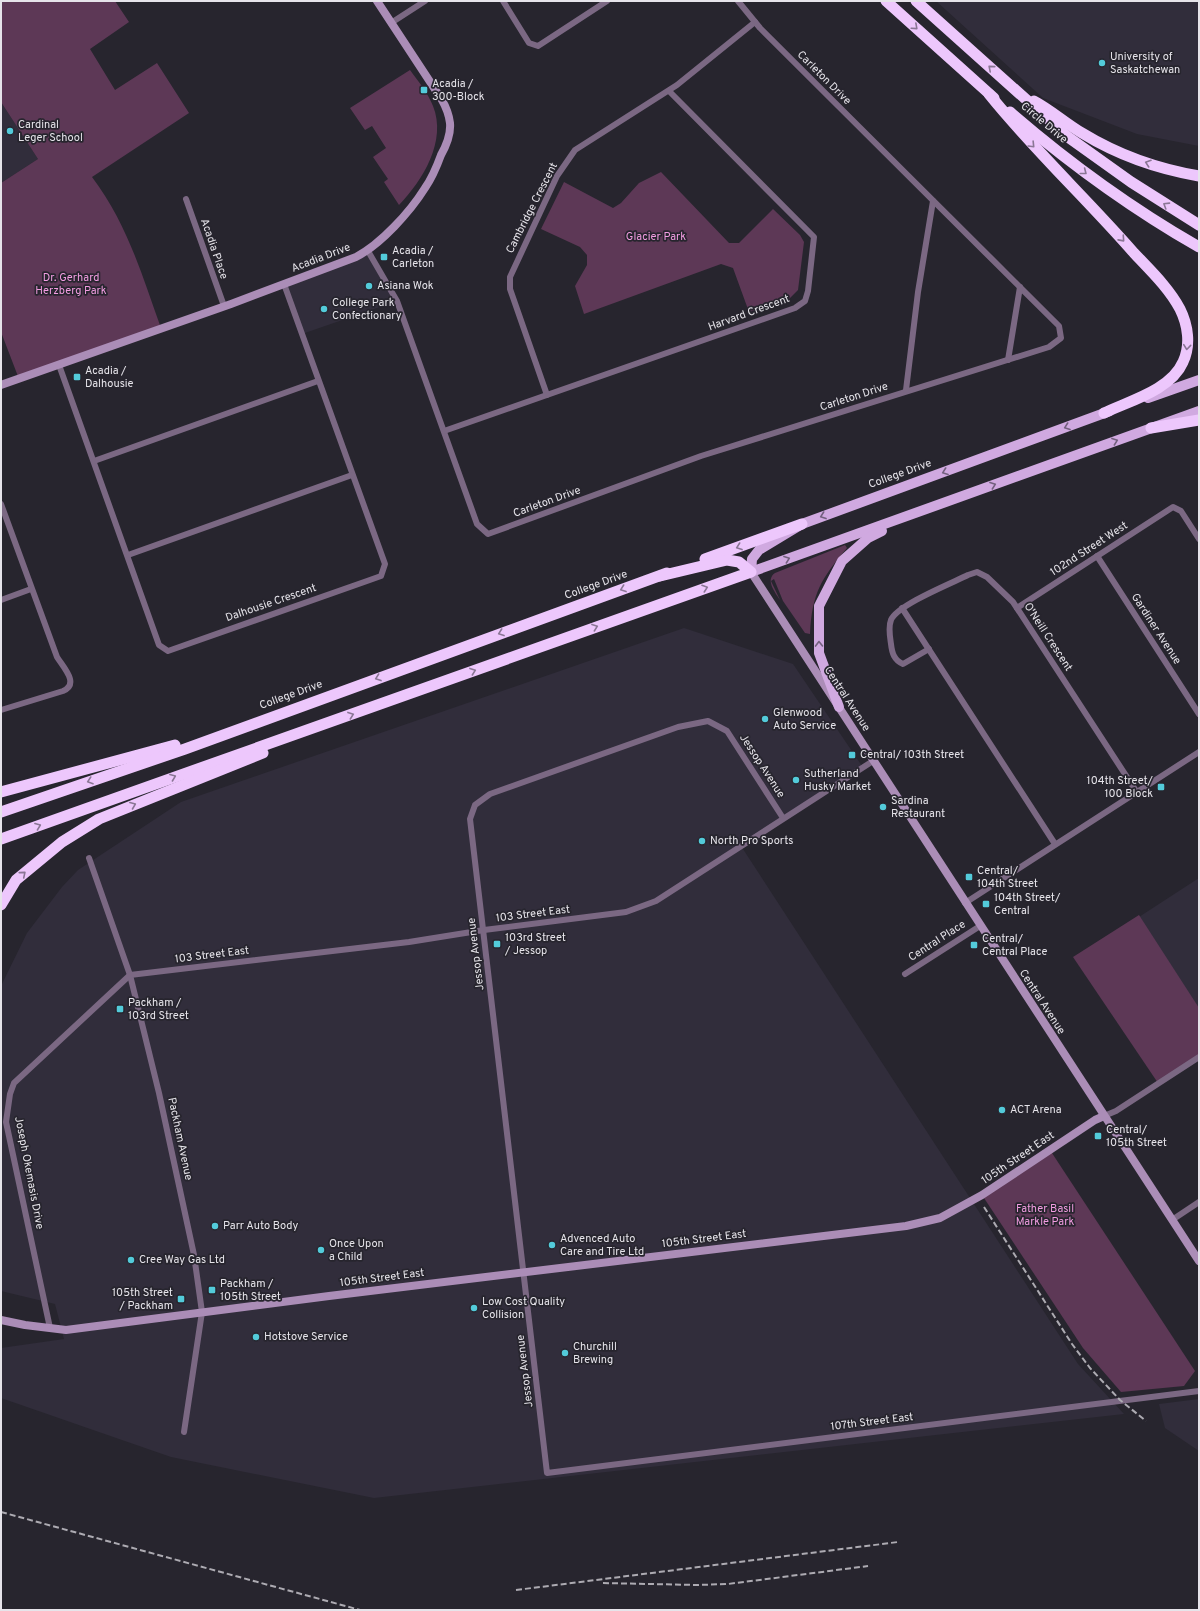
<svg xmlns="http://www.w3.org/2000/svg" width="1200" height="1611" viewBox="0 0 1200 1611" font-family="Overpass,sans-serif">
<rect width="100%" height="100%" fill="#27252e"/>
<g fill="#312d3b">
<path d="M936,1H1199V146L1137,134L1043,98Z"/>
<path d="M1,102L38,159L1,183Z"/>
<path d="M368,251L397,301L302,334L284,284Z"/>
<path d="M684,628L793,664L862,766L741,846L1078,1364L1124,1414L374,1498L171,1457L1,1398V1348L64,1339L55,1304L1,1291V986L27,933L62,887L78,870L181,802Z"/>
<path d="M1199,878V1010L1139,917Z"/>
<path d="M1199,1399V1451L1165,1428L1159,1404Z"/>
</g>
<g fill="#5d3856">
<path d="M3,1H115L129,22L90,49L115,90L157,63L189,113L92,177C128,225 141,273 161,328L19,379L1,332V183L38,159L1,102V3Z"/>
<path d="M410,70C418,81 428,93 433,106C447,141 423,180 399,205L384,182L388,179L373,157L386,148L372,126L365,130L350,108Z"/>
<path d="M661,172L729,243H739L773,209L800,235L804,242L798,290L789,299L749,312L733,268L721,264L584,314L575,286L587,265V255L580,247L541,229L564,182L613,208L621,203L639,183Z"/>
<path d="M845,545L847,548C821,579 812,593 810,634L805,633L783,601L774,579L771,581L780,600C775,592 765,580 775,573Z"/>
<path d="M1139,915L1199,1008V1057L1158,1083L1073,957Z"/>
<path d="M1050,1150L1195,1371L1184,1386L1121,1392L1083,1348L982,1195Z"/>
</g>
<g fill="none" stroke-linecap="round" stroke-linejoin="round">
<g stroke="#7b6883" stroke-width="6">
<path d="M503,1L529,43L538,46L607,1"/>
<path d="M391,23L425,1"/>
<path d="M186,199L224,306"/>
<path d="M368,251L397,301L477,524L488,534L701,456L1049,347L1061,338L1059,326L760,28L738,1"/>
<path d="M1008,360L1020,287"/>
<path d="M59,365L159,645L168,651L367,581L381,576L385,564L284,284"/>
<path d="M906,390L918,292L933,201"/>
<path d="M547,395L510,289V277L557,176L575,150L677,85L755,22"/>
<path d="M444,431L795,308L805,301L808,291L814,237L669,91"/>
<path d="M94,461L318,381"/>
<path d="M1,504L57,657C63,667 80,684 63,691L1,710"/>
<path d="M128,555L352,475"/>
<path d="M1097,556L1199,714"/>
<path d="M1,600L31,589"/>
<path d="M902,608L1055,844"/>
<path d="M1017,608L1173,507L1181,511L1199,539"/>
<path d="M929,649L903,664C894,660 892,653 891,644C890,637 888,627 891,620C897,605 952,583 968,575L977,572L987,577L1013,602L1136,791"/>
<path d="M783,818L727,731L708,721L678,727L490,794L475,805L470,819L547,1473L1199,1391"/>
<path d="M89,858L130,975L159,1093L194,1255L202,1312L184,1432"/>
<path d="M965,903L1199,752"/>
<path d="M905,974L980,926"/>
<path d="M1104,1116L1116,1111L1199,1057"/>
<path d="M1172,1220L1199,1202"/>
<path d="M50,1328L6,1122L10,1094L14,1083L130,975L409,942L484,930L626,912L656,901L873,761"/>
</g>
<g stroke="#ab8db7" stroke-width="8">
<path d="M1,385L231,304L356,257C381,244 410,212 425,188C432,178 437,166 441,155C446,146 451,134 450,123C449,115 446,107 442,100L377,1"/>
<path d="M751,572L1199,1261"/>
<path d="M1,1320L25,1325L66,1330L329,1296L906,1226L940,1218L982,1195L1095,1120L1104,1116"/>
</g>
<g stroke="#d0a9e0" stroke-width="10">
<path d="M1148,398L1199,380"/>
<path d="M1110,411L802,524L759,550L752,559L751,572L1199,411"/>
<path d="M839,707L819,653V606L842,561L868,538L882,531"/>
</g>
<g stroke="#edc7fc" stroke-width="11">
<path d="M886,1L994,98"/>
<path d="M916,1L1068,137L1131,182L1199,225"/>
<path d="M989,94C1034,150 1087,199 1134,253C1150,270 1169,288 1180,309C1188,325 1191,345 1183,362C1171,390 1129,401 1104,413"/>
<path d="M1034,101C1051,110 1065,123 1082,133C1118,155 1158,169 1199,176"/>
<path d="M1010,112C1069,163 1131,208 1199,247"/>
<path d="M1151,428L1199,420"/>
<path d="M705,559L802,524"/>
<path d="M1,792L175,745"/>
<path d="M1,812L185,749L667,573"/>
<path d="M1,839L751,572L739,562L727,560L660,576"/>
<path d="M1,905L16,880L62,842L99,819L263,753"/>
</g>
<g stroke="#adabb2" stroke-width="2" stroke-dasharray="6 3" stroke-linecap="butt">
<path d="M984,1207L1072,1344L1090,1368L1120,1400L1146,1421"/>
<path d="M1,1512L360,1610"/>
<path d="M603,1583L698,1585L728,1584L868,1566"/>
<path d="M516,1590L898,1542"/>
</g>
</g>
<defs><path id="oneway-chevron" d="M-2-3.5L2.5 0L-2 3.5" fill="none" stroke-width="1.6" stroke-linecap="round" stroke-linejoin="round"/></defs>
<g stroke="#8a7695">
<use href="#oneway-chevron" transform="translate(915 27) rotate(42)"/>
<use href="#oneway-chevron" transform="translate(991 68) rotate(-139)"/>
<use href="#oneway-chevron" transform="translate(1032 145) rotate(46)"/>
<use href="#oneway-chevron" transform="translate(1148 163) rotate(-161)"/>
<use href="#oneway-chevron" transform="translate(1084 172) rotate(38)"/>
<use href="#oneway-chevron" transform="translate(1166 205) rotate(-148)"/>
<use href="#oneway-chevron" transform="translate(1122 239) rotate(48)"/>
<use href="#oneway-chevron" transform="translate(1187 347) rotate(96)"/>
<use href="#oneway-chevron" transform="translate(739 547) rotate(160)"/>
<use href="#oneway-chevron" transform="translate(705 588) rotate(-19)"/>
<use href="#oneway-chevron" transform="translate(623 589) rotate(160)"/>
<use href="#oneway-chevron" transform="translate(595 627) rotate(-20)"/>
<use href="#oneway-chevron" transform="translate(501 633) rotate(160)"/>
<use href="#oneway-chevron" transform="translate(473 671) rotate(-20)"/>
<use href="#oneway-chevron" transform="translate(378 678) rotate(160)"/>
<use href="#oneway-chevron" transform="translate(351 715) rotate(-20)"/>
<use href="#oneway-chevron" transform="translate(173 777) rotate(-21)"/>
<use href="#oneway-chevron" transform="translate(90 781) rotate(161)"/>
<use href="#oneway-chevron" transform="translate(133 805) rotate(-22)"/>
<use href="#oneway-chevron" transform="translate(38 826) rotate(-21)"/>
<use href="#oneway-chevron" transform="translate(23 874) rotate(-40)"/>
</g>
<g stroke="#73607e">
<use href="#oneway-chevron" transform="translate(1067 427) rotate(160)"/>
<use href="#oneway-chevron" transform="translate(1115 441) rotate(-20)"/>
<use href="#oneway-chevron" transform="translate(945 472) rotate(160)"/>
<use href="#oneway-chevron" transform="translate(993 485) rotate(-20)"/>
<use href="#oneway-chevron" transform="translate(823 516) rotate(160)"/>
<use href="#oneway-chevron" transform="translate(787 559) rotate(-20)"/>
<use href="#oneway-chevron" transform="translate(819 644) rotate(-91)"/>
</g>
<g fill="#53cbda" stroke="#27252e" stroke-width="1.5">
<circle cx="1102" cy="63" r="4"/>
<rect x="420" y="86" width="8" height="8" rx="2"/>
<circle cx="10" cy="131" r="4"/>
<rect x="380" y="253" width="8" height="8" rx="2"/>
<circle cx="369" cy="286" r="4"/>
<circle cx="324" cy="309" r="4"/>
<rect x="73" y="373" width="8" height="8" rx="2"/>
<circle cx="765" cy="719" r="4"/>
<rect x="848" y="751" width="8" height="8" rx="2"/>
<circle cx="796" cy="780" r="4"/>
<rect x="1157" y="783" width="8" height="8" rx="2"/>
<circle cx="883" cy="807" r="4"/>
<circle cx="702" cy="841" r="4"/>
<rect x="965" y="873" width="8" height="8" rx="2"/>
<rect x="982" y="900" width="8" height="8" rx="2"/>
<rect x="493" y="940" width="8" height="8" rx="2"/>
<rect x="970" y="941" width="8" height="8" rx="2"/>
<rect x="116" y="1005" width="8" height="8" rx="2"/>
<circle cx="1002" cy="1110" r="4"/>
<rect x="1094" y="1132" width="8" height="8" rx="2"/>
<circle cx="215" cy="1226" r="4"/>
<circle cx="552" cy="1245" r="4"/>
<circle cx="321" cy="1250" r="4"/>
<circle cx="131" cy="1260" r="4"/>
<rect x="208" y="1286" width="8" height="8" rx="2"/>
<rect x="177" y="1295" width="8" height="8" rx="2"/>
<circle cx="474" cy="1308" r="4"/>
<circle cx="256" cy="1337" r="4"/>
<circle cx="565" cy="1353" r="4"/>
</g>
<g text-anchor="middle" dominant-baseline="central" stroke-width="3.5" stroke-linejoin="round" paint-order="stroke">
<g font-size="11" fill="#e6e4ea" stroke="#27252e" text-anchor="start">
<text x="1110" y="57">University of<tspan x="1110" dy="13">Saskatchewan</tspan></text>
<text x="432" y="84">Acadia /<tspan x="432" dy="13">300-Block</tspan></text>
<text x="18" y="125">Cardinal<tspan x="18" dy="13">Leger School</tspan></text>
<text x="392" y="251">Acadia /<tspan x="392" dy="13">Carleton</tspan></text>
<text x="377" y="286">Asiana Wok</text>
<text x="332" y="303">College Park<tspan x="332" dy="13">Confectionary</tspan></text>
<text x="85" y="371">Acadia /<tspan x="85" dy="13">Dalhousie</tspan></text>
<text x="773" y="713">Glenwood<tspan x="773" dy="13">Auto Service</tspan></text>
<text x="860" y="755">Central/ 103th Street</text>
<text x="804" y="774">Sutherland<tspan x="804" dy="13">Husky Market</tspan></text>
<text x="1153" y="781" text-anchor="end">104th Street/<tspan x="1153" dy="13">100 Block</tspan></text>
<text x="891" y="801">Sardina<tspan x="891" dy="13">Restaurant</tspan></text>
<text x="710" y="841">North Pro Sports</text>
<text x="977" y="871">Central/<tspan x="977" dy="13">104th Street</tspan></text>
<text x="994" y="898">104th Street/<tspan x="994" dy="13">Central</tspan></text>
<text x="505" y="938">103rd Street<tspan x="505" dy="13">/ Jessop</tspan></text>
<text x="982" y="939">Central/<tspan x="982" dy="13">Central Place</tspan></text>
<text x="128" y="1003">Packham /<tspan x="128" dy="13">103rd Street</tspan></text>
<text x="1010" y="1110">ACT Arena</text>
<text x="1106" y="1130">Central/<tspan x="1106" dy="13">105th Street</tspan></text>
<text x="223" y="1226">Parr Auto Body</text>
<text x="560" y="1239">Advenced Auto<tspan x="560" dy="13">Care and Tire Ltd</tspan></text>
<text x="329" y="1244">Once Upon<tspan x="329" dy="13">a Child</tspan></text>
<text x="139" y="1260">Cree Way Gas Ltd</text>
<text x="220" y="1284">Packham /<tspan x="220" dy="13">105th Street</tspan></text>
<text x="173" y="1293" text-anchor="end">105th Street<tspan x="173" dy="13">/ Packham</tspan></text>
<text x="482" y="1302">Low Cost Quality<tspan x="482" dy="13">Collision</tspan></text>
<text x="264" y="1337">Hotstove Service</text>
<text x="573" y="1347">Churchill<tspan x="573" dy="13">Brewing</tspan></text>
</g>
<g font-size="11" fill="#e6e4ea" stroke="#27252e">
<text transform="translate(824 78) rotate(45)">Carleton Drive</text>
<text transform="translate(1044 123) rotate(40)">Circle Drive</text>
<text transform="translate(532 208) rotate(-63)">Cambridge Crescent</text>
<text transform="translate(214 249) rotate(71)">Acadia Place</text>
<text transform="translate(321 258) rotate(-21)">Acadia Drive</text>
<text transform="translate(749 313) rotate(-20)">Harvard Crescent</text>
<text transform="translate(854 397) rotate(-18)">Carleton Drive</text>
<text transform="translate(900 474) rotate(-20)">College Drive</text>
<text transform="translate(547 502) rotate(-20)">Carleton Drive</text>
<text transform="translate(1089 549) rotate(-33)">102nd Street West</text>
<text transform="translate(596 585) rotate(-20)">College Drive</text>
<text transform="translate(271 603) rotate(-19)">Dalhousie Crescent</text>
<text transform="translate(1156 629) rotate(57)">Gardiner Avenue</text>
<text transform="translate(1048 637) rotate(57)">O'Neill Crescent</text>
<text transform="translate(291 695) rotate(-20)">College Drive</text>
<text transform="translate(847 699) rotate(57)">Central Avenue</text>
<text transform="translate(762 766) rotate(57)">Jessop Avenue</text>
<text transform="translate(533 914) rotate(-7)">103 Street East</text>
<text transform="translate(937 941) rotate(-33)">Central Place</text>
<text transform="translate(476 954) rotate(-97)">Jessop Avenue</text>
<text transform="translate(212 955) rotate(-7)">103 Street East</text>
<text transform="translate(1042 1002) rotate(57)">Central Avenue</text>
<text transform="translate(180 1139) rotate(78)">Packham Avenue</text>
<text transform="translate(1018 1158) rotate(-34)">105th Street East</text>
<text transform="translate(29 1173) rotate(79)">Joseph Okemasis Drive</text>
<text transform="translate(704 1239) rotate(-7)">105th Street East</text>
<text transform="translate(382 1278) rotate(-7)">105th Street East</text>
<text transform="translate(525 1371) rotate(-97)">Jessop Avenue</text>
<text transform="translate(872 1422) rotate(-7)">107th Street East</text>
</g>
<g font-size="11" fill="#f39de2" stroke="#27252e">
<text x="656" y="237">Glacier Park</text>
<text x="71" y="278">Dr. Gerhard<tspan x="71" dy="13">Herzberg Park</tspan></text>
<text x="1045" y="1209">Father Basil<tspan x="1045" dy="13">Markle Park</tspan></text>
</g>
</g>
<rect width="1200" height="1611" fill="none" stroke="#e6e4ea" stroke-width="4"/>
</svg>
